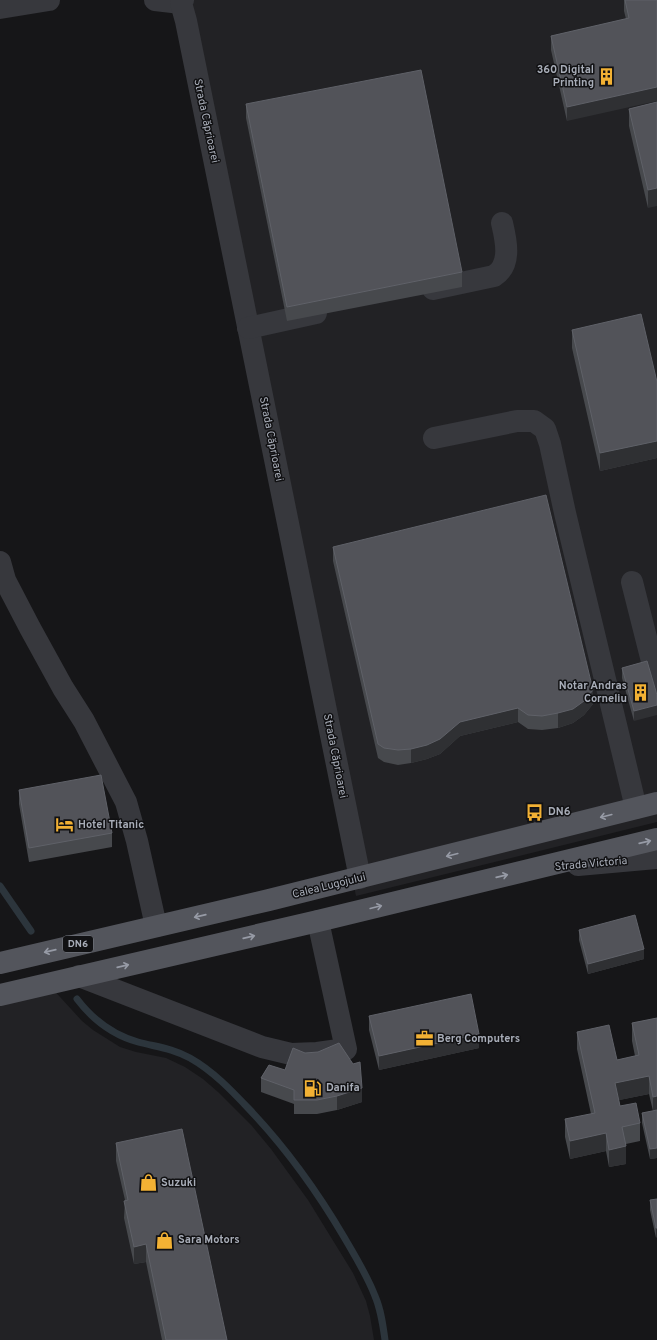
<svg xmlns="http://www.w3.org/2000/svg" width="657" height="1340" viewBox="0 0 657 1340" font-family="Overpass,sans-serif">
<rect width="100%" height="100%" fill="#161618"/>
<g fill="#222225">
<path d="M178,0H657V822L356,896Z"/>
<path d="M50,986L82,1021L93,1030L120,1047L136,1052L166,1058L185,1067L203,1079L218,1092L252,1126L271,1149L308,1200L353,1273L366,1301L370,1316L374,1340H0V997Z"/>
</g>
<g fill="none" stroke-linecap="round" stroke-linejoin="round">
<g stroke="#2c353c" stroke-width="7">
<path d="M0,886L31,931"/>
<path d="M77,999C93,1020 113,1035 138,1042C157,1047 172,1048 190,1058C213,1071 231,1090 249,1109C286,1148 317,1191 344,1237C355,1256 367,1275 375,1296C381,1310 383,1325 385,1340"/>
</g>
<g stroke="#37383d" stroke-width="22">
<path d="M155,0L181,3"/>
<path d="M183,0L181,3L186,21L360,878"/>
<path d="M0,8L49,0"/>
<path d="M433,289L494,276C512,265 506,240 502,223"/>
<path d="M248,328L316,313"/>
<path d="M434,438L517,421H534L545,429L550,444L565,513L636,808"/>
<path d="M0,562L5,580L30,628L63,688L84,721L126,802L137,841L156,926"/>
<path d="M632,582L657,681"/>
<path d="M578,865L657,858"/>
<path d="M79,976L262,1047L291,1054L317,1053L346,1049L318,921"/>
</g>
<g stroke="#53555c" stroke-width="22">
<path d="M0,963L269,900L657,803"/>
<path d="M0,995L318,921L657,839"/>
</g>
</g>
<g fill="#47494d">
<path d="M624,0H657L567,121L551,50V36L626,19L624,11Z"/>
<path d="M657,102L648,208L629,126V109Z"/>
<path d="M246,104L462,272V287L287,321L246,118Z"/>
<path d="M572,330L657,382V458L600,471L572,348Z"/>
<path d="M333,547L593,704L584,715L573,723L558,728L542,730L528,729L518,722L460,736L440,754L427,759L411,763L398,765L384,762L378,758L333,561Z"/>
<path d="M647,661L634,721L622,678V668Z"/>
<path d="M19,790L112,833V847L29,862L19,804Z"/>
<path d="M579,930L644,959L588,974L579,940Z"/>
<path d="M369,1016L479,1048L379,1070L369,1030Z"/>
<path d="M657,1018V1158L650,1159L642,1123V1113L653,1111L649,1094L619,1100L620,1106L640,1123V1141L626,1144V1164L609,1167L606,1151L570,1159L565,1137V1119L591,1114L577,1049V1032L617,1060L635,1056L632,1041V1023Z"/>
<path d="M269,1065L362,1102L337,1110L317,1114H294V1104L261,1092V1078Z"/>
<path d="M116,1143L227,1340H162L146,1262L134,1264L124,1218L125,1200L116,1161Z"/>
<path d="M657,1199L656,1238L650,1210V1200Z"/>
</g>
<g fill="#2f3033">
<path d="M657,87V101L567,121V107Z"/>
<path d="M657,188V206L648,208V190Z"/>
<path d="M657,441V458L600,471V453Z"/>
<path d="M593,690V704L584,715L573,723L558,728V713Z"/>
<path d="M657,705V715L634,721V711Z"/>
<path d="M518,708V722L460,736L440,754L427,759L411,763V749L460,722Z"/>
<path d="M644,949V959L588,974V964Z"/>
<path d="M479,1034V1048L379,1070V1056Z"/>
<path d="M649,1076V1094L615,1101V1083Z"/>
<path d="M362,1088V1102L337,1110V1096Z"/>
<path d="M657,1096V1114H653V1097Z"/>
<path d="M606,1133V1151L570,1159V1141Z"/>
<path d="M626,1146V1164L609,1167V1150Z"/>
<path d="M657,1148V1158L650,1159V1149Z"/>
<path d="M656,1228H657V1237L656,1238Z"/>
<path d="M146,1244V1262L134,1264V1247Z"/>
</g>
<g fill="#525359" stroke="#5f6168">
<path d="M625,0H657V87L567,107L551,36L629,18Z"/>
<path d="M421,70L462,272L287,307L246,104Z"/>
<path d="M657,102V188L648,190L629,109Z"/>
<path d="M641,314L657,382V441L600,453L572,330Z"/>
<path d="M546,495L593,690L584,701L573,709L558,713L542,716L528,715L518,708L460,722L440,739L427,745L411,749L398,750L384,748L378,744L333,547Z"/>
<path d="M647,661L657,695V705L634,711L622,668Z"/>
<path d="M101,775L112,833L29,848L19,790Z"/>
<path d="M635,915L644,949L588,964L579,930Z"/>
<path d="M471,994L479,1034L379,1056L369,1016Z"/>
<path d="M657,1018V1096L653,1097L649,1076L615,1083L620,1106L636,1103L640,1123L622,1127L626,1146L609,1150L606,1133L570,1141L565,1119L595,1113L577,1032L609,1025L617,1060L639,1055L632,1023Z"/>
<path d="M339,1043L353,1064L360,1062L362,1088L337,1096L317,1100H294V1090L261,1078L269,1065L285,1070L293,1048L305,1053L318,1052Z"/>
<path d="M657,1110V1148L650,1149L642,1113Z"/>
<path d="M182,1129L227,1340H166L146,1244L134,1247L124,1201L128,1200L116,1143Z"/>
<path d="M657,1199V1228H656L650,1200Z"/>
</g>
<defs><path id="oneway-shaft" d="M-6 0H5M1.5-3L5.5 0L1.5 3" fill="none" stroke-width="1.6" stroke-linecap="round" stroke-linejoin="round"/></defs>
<g stroke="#979ba6">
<use href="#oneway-shaft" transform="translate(606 816) rotate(166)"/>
<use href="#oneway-shaft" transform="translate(645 842) rotate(-13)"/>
<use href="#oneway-shaft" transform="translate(452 855) rotate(166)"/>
<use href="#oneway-shaft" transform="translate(502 876) rotate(-13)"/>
<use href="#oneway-shaft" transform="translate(376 907) rotate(-14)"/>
<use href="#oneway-shaft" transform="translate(200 916) rotate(167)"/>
<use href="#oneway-shaft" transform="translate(249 937) rotate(-13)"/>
<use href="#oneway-shaft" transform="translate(50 951) rotate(167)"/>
<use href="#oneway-shaft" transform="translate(123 966) rotate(-13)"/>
</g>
<defs>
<symbol id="building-bare" viewBox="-9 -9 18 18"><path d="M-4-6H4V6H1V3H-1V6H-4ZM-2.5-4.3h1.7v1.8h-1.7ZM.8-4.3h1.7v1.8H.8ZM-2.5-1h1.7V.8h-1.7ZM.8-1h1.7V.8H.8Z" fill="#f2b134" stroke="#111113" stroke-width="2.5" paint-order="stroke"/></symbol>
<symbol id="bus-bare" viewBox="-9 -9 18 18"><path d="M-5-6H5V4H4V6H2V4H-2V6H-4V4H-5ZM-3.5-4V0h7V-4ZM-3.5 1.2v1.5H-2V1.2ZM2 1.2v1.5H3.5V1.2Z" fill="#f2b134" stroke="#111113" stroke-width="2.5" paint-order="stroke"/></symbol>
<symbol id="hotel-bare" viewBox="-9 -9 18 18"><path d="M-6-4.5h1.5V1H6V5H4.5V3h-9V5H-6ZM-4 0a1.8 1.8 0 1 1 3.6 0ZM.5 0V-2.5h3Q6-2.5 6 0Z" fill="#f2b134" stroke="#111113" stroke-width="2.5" paint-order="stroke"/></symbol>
<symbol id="office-bare" viewBox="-9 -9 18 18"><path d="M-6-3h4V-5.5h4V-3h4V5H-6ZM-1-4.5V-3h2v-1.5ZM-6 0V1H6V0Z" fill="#f2b134" stroke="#111113" stroke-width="2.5" paint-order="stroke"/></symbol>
<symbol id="fuel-bare" viewBox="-9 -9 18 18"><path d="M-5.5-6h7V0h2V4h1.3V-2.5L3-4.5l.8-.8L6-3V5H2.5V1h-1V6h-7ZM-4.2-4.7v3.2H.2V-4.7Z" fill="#f2b134" stroke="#111113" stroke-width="2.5" paint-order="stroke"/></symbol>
<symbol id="shop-bare" viewBox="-9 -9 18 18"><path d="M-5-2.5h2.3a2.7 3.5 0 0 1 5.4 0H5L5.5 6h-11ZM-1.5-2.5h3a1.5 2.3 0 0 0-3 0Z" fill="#f2b134" stroke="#111113" stroke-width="2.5" paint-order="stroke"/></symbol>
</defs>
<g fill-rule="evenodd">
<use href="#building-bare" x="594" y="64" width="25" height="25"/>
<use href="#building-bare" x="628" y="680" width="25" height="25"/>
<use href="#bus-bare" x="522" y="800" width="25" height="25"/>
<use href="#hotel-bare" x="52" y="812" width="25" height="25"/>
<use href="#office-bare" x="412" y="1026" width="25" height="25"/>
<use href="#fuel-bare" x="300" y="1076" width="25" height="25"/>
<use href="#shop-bare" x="136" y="1170" width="25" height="25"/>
<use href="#shop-bare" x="152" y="1228" width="25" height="25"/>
</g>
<g text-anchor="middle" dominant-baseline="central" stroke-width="3" stroke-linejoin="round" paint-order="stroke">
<rect fill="#111113" stroke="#7b7e86" stroke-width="1" x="63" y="936" width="30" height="16" rx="3"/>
<g font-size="10" font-weight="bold" fill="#a8adb8">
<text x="78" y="944">DN6</text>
</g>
<g font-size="11" font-weight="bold" fill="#a8adb8" stroke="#111113" text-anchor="start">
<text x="594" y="70" text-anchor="end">360 Digital<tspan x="594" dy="13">Printing</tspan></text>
<text x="627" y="686" text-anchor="end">Notar Andras<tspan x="627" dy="13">Corneliu</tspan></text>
<text x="548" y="812">DN6</text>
<text x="78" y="825">Hotel Titanic</text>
<text x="437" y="1039">Berg Computers</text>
<text x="326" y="1088">Danifa</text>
<text x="161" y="1183">Suzuki</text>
<text x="178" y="1240">Sara Motors</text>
</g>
<g font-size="11" fill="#a8adb8" stroke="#111113">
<text transform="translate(206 121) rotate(78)">Strada Căprioarei</text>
<text transform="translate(271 439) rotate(79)">Strada Căprioarei</text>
<text transform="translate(335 756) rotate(79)">Strada Căprioarei</text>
<text transform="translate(591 864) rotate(-5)">Strada Victoria</text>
<text transform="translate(329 886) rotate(-14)">Calea Lugojului</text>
</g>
</g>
</svg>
